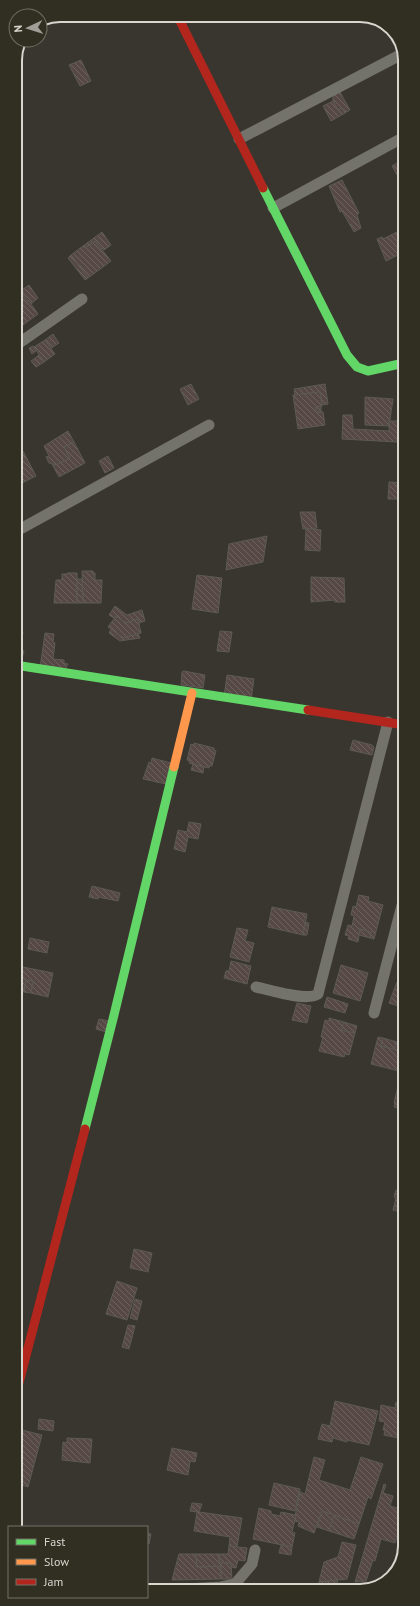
<svg xmlns="http://www.w3.org/2000/svg" width="420" height="1606" viewBox="0 0 420 1606" font-family="'PT Sans',sans-serif">
<defs>
<pattern id="building-back-hatch" width="6" height="6" patternUnits="userSpaceOnUse"><rect width="6" height="6" fill="#564844"/><path d="M-1 5l2 2M0 0l6 6M5-1l2 2" fill="none" stroke="#6e625e"/></pattern>
</defs>
<rect width="100%" height="100%" fill="#38362e"/>
<g fill="url(#building-back-hatch)" stroke="#5c5a54">
<path d="M81,60L91,81L80,86L69,65Z"/>
<path d="M340,92L350,110L345,113L342,108L338,110L333,101V96Z"/>
<path d="M333,101L338,110L342,108L345,113L331,121L323,106Z"/>
<path d="M404,159V187L392,166Z"/>
<path d="M342,180L359,213L357,215L361,228L354,232L342,211L340,212L329,186Z"/>
<path d="M404,231V241L400,233Z"/>
<path d="M102,232L111,245L104,250L102,248L101,249L95,241L85,248L83,246Z"/>
<path d="M397,232L398,234L400,233L404,241V252L386,261L377,239L382,237L383,239Z"/>
<path d="M95,241L111,261L88,278L71,255L83,246L85,248Z"/>
<path d="M71,255L88,278L85,280L68,258Z"/>
<path d="M29,285L38,298L31,304L29,301L28,302L22,294L21,295L19,292Z"/>
<path d="M19,292L21,295L22,294L28,302L29,301L38,314L16,330L15,295Z"/>
<path d="M53,334L59,343L51,348L45,340Z"/>
<path d="M45,340L55,354L44,362L34,347Z"/>
<path d="M33,346L36,351L32,354L29,348Z"/>
<path d="M39,355L44,362L36,367L31,361Z"/>
<path d="M191,384L199,399L188,405L180,389Z"/>
<path d="M325,384L328,404L322,405L320,392L295,395L294,389Z"/>
<path d="M320,392L322,406L316,407V412H323L325,425L298,429L293,395Z"/>
<path d="M365,397L393,399L389,426L365,425Z"/>
<path d="M321,406V412H316V407Z"/>
<path d="M343,415H352L353,429L389,431V421H398L397,442L342,439Z"/>
<path d="M68,431L74,442L64,447L70,458L56,465L49,463L46,457L49,456L44,446Z"/>
<path d="M74,442L85,463L59,477L52,464L56,465L70,458L64,447Z"/>
<path d="M23,451L36,476L22,483L15,469V455Z"/>
<path d="M108,456L114,468L105,473L99,461Z"/>
<path d="M389,482L404,483V499H388Z"/>
<path d="M400,499H404V517H399Z"/>
<path d="M300,512H315L317,528L303,529Z"/>
<path d="M306,528L321,530L320,551L305,550Z"/>
<path d="M267,536L263,562L226,570L229,544Z"/>
<path d="M82,571H93V573H95V580H102L101,603H83Z"/>
<path d="M67,573H77V603H54L56,580H62V574H67Z"/>
<path d="M197,575L222,578L218,613L192,609Z"/>
<path d="M311,577L344,578L345,602H335V600L311,602Z"/>
<path d="M77,579H82L83,603H77Z"/>
<path d="M115,606L127,615L142,610L145,621L139,623L138,619L126,623L116,616L114,618L109,615Z"/>
<path d="M116,616L126,623L138,619L141,633L123,638L108,627Z"/>
<path d="M111,629L123,638L138,634L140,638L120,641L109,633Z"/>
<path d="M15,630L23,632L19,649L24,651L22,658L15,664Z"/>
<path d="M220,631L232,632L229,652L217,651Z"/>
<path d="M45,633L54,634L53,642L55,643L53,659L64,660V663L68,664L64,671L40,668Z"/>
<path d="M184,671L205,675L203,688L181,685L182,672Z"/>
<path d="M227,675L254,679L251,700L224,697Z"/>
<path d="M353,740L372,745L374,747L372,755L350,750Z"/>
<path d="M194,743L214,748V750L216,751L212,766H209V768L189,763L190,761L187,760L191,744L194,745Z"/>
<path d="M152,758L171,763L166,784L143,779L149,762L151,763Z"/>
<path d="M193,764L204,767L203,773L191,770Z"/>
<path d="M189,822L201,824L198,839L188,837L185,852L174,849L178,830L187,832Z"/>
<path d="M92,886L120,893L118,901L98,897V899L89,897Z"/>
<path d="M359,895L369,897L368,901L383,905L374,939L370,938L371,932L360,929L358,942L348,939L349,936L345,935L348,925L352,926L354,916L351,915L353,906L356,907Z"/>
<path d="M272,907L307,914L303,935L268,927Z"/>
<path d="M305,922L309,923L307,935H303Z"/>
<path d="M237,928L248,930L245,941L254,943L249,962L230,957Z"/>
<path d="M360,929L371,932L370,938L359,935Z"/>
<path d="M30,938L49,942L47,953L28,949Z"/>
<path d="M231,961L251,966L247,984L224,978L226,971H229Z"/>
<path d="M341,965L368,973L360,1001L333,993Z"/>
<path d="M18,966L53,973L48,997L31,993L33,981L26,980L24,992L16,990V977Z"/>
<path d="M26,980L33,981L31,993L24,992Z"/>
<path d="M397,982L405,984V1008L389,1003Z"/>
<path d="M327,997L348,1004L345,1013L324,1007Z"/>
<path d="M297,1003L311,1006L307,1023L292,1020Z"/>
<path d="M329,1018L344,1022L341,1030L355,1033L349,1055L345,1054L344,1057L319,1051L323,1037H321L325,1020L329,1021Z"/>
<path d="M99,1019L109,1021L106,1032L96,1029Z"/>
<path d="M344,1022L357,1026L355,1033L341,1030Z"/>
<path d="M378,1037L383,1038L381,1046L394,1049L397,1042L405,1044L399,1071L371,1064Z"/>
<path d="M383,1038L397,1042L394,1049L381,1046Z"/>
<path d="M400,1079L405,1080V1088L399,1086Z"/>
<path d="M398,1086L405,1088L403,1105L394,1103Z"/>
<path d="M395,1103L403,1105L402,1109L394,1107Z"/>
<path d="M401,1187L405,1188V1213L393,1210L396,1198L394,1197L396,1190H401Z"/>
<path d="M134,1249L152,1253L148,1272L130,1268Z"/>
<path d="M117,1281L137,1288L127,1320L106,1314Z"/>
<path d="M135,1299L142,1301L137,1320L130,1318Z"/>
<path d="M128,1325L135,1326L129,1349L122,1347Z"/>
<path d="M405,1370V1391L400,1390Z"/>
<path d="M335,1401L378,1411L369,1445L347,1440V1442L333,1438L332,1442L318,1439L322,1424L330,1426Z"/>
<path d="M396,1402L405,1404L403,1420L405,1421V1431L403,1439L384,1435L385,1430H383L385,1422L379,1421L381,1405L395,1408Z"/>
<path d="M39,1419L54,1421L53,1431L38,1429Z"/>
<path d="M22,1430L42,1435L28,1487L16,1483V1452Z"/>
<path d="M405,1431V1451L401,1450Z"/>
<path d="M67,1438L92,1439L90,1463L62,1460L63,1442L67,1443Z"/>
<path d="M172,1448L197,1453L195,1462L190,1461L188,1475L167,1470Z"/>
<path d="M401,1450L405,1451V1461L401,1458Z"/>
<path d="M314,1457L325,1460L319,1480L350,1490L361,1457L383,1464L371,1499L368,1497L359,1524L322,1511L314,1533L298,1526L299,1522L294,1521L300,1492L305,1494Z"/>
<path d="M274,1483L300,1489L295,1511L269,1505Z"/>
<path d="M384,1484L386,1485L383,1493L393,1496L390,1506L405,1510V1512L395,1543L381,1539L375,1561L373,1560L366,1581L355,1582Z"/>
<path d="M192,1503L202,1504L199,1512L242,1518L237,1547L229,1546L230,1537L194,1531L197,1512L190,1511Z"/>
<path d="M259,1508L271,1511V1514L280,1516L281,1512L296,1515L292,1532L295,1533L292,1547L253,1539Z"/>
<path d="M16,1509L21,1511L17,1527H16Z"/>
<path d="M322,1511L334,1515L329,1531L317,1527Z"/>
<path d="M334,1515L359,1524L354,1539L329,1531Z"/>
<path d="M147,1533L151,1534L149,1544L147,1543Z"/>
<path d="M342,1542L356,1545L347,1579L319,1582L324,1562L338,1557Z"/>
<path d="M281,1545L292,1547L291,1555L279,1553Z"/>
<path d="M229,1546L247,1548L245,1561L238,1560L236,1568L231,1567V1563H219V1554H228Z"/>
<path d="M179,1554H196L197,1567L221,1566V1579L172,1580Z"/>
<path d="M196,1554H219V1563H231L232,1579H221V1566L197,1567Z"/>
<path d="M337,1580L339,1590H320L319,1582Z"/>
</g>
<g fill="none" stroke-linecap="round" stroke-linejoin="round">
<g stroke="#73726b" stroke-width="11">
<path d="M239,139L404,53"/>
<path d="M273,208L404,137"/>
<path d="M15,346L82,299"/>
<path d="M15,532L209,425"/>
<path d="M256,987C271,990 306,1002 318,994L388,722"/>
<path d="M374,1013L405,894"/>
<path d="M169,1590L221,1587L235,1584L252,1564L255,1550"/>
</g>
<g stroke="#63d668" stroke-width="9">
<path d="M263,188L347,355L357,367L368,371L404,363"/>
<path d="M15,665L308,710"/>
<path d="M85,1129L113,1019L174,767"/>
</g>
<path stroke="#ff974d" stroke-width="9" d="M174,767L192,693"/>
<g stroke="#b3261e" stroke-width="9">
<path d="M177,15L263,188"/>
<path d="M308,710L405,725"/>
<path d="M16,1394L85,1129"/>
</g>
</g>
<path d="M0 0H420V1606H0ZM60 22H360A38 38 0 0 1 398 60V1546A38 38 0 0 1 360 1584H60A38 38 0 0 1 22 1546V60A38 38 0 0 1 60 22Z" fill="#312e22" fill-rule="evenodd"/>
<path fill="none" stroke="#d8d6cf" stroke-width="2" d="M60 22H360A38 38 0 0 1 398 60V1546A38 38 0 0 1 360 1584H60A38 38 0 0 1 22 1546V60A38 38 0 0 1 60 22Z"/>
<rect x="8" y="1526" width="140" height="72" fill="#312e22" stroke="#747167"/>
<rect x="16" y="1539" width="20" height="6" fill="#63d668" stroke="#747167"/>
<text x="44" y="1546" font-size="12" fill="#d8d6cf">Fast</text>
<rect x="16" y="1559" width="20" height="6" fill="#ff974d" stroke="#747167"/>
<text x="44" y="1566" font-size="12" fill="#d8d6cf">Slow</text>
<rect x="16" y="1579" width="20" height="6" fill="#b3261e" stroke="#747167"/>
<text x="44" y="1586" font-size="12" fill="#d8d6cf">Jam</text>
<g transform="translate(28 28) rotate(266)"><circle r="19" fill="#312e22" stroke="#747167"/>
<path d="M0-3L7 15L0 10L-7 15Z" fill="#a09e97"/>
<text y="-6" font-size="11" font-weight="bold" text-anchor="middle" fill="#d8d6cf">N</text>
</g>
</svg>
